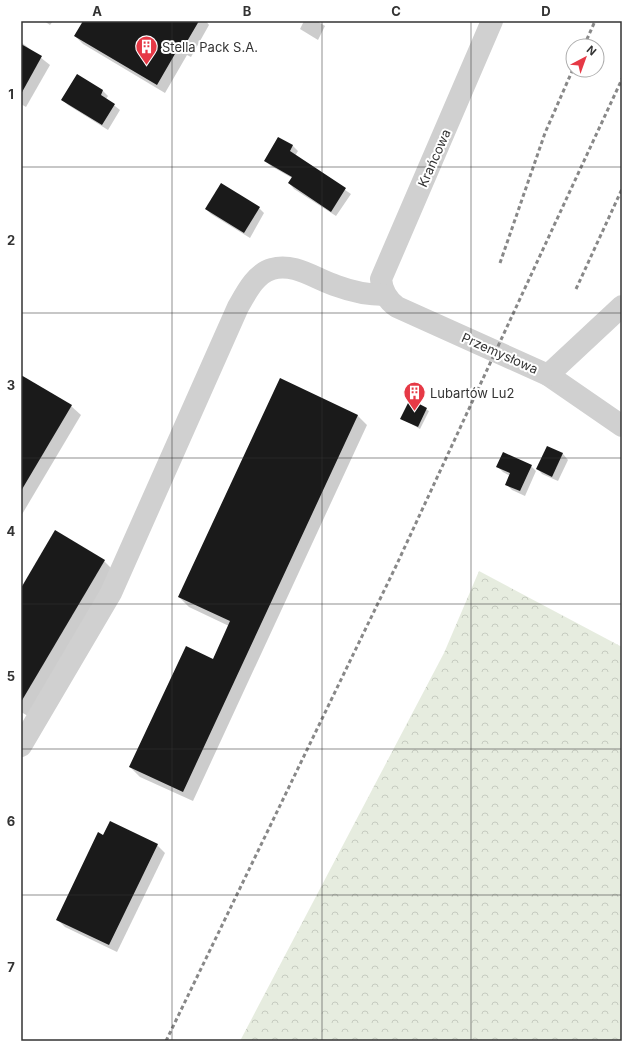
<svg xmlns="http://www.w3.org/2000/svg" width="643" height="1062" viewBox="0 0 643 1062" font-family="Inter,sans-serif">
<defs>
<pattern id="forest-crowns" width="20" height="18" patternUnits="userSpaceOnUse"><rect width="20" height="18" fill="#e6ecdf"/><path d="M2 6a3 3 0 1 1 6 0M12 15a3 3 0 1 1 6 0" fill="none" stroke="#c6cbc0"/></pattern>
</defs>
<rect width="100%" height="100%" fill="#fff"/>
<path fill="url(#forest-crowns)" d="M479,571L622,647V1041H240L444,653Z"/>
<g fill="#0003">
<path d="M44,21H53L50,25Z"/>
<path d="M84,21H206L209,25L191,57L187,55L165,93L83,44L75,36Z"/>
<path d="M304,21H317L325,26L318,40L300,29Z"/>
<path d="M21,42L50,65L26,107L21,104Z"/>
<path d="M77,76L103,91L108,96L106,99L120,110L108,130L68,105L63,100Z"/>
<path d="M278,138L293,146L298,151L295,156L351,194L336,216L294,189L289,183L292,178L271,166L265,161Z"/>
<path d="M259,208L264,213L250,238L211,214L206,209Z"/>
<path d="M21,380L71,406L81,415L21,516Z"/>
<path d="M410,401L429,411L420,429L401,418Z"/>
<path d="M357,415L367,425L193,801L140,777L130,767L213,660L229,626L189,607L179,597Z"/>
<path d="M548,447L563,454L568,460L558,481L542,474L537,468Z"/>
<path d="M531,466L536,471L525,496L512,490L506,484L510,476L503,472L498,467Z"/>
<path d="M104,561L114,571L28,716L21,712V590Z"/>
<path d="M104,836L157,845L165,853L117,952L65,927L57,919Z"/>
</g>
<g fill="#1a1a1a">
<path d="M83,21H199L182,50L179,47L157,85L74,36Z"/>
<path d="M21,44L42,56L21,94Z"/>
<path d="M77,74L103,90L101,95L115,104L102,125L61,100Z"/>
<path d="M278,137L293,145L290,151L346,188L331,212L288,183L292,177L264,161Z"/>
<path d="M221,183L260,207L244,233L205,209Z"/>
<path d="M21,375L72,405L21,491Z"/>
<path d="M280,378L358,415L183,792L129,767L186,646L213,659L230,621L178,597Z"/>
<path d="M410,399L427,408L418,427L400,419Z"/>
<path d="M547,446L563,453L552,477L536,469Z"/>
<path d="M503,452L532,465L520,491L505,485L510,473L496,467Z"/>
<path d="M55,530L105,560L21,702V588Z"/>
<path d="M110,821L158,844L109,945L56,920L98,832L103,835Z"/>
</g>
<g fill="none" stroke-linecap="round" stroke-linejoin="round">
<g stroke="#d0d0d0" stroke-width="22">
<path d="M492,21L381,279C382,291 387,300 397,307L548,375L622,426"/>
<path d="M548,375L622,306"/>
<path d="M21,746L111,593L238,307C246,293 256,273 272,269C294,262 317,280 337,286C353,292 368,295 385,295"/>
</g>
<g stroke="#888" stroke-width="3" stroke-dasharray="4 3" stroke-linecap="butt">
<path d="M584,46L595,21"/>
<path d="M500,263L545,133L573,69"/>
<path d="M576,289L622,189"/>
<path d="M166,1041L396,566L622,79"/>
</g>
</g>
<path fill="none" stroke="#333" stroke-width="1" stroke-opacity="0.55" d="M172,21V1041M322,21V1041M471,21V1041M21,167H622M21,313H622M21,458H622M21,604H622M21,749H622M21,895H622"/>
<defs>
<symbol id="building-pin" viewBox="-11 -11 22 30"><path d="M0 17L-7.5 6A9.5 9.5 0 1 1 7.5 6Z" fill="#e63946" stroke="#fff"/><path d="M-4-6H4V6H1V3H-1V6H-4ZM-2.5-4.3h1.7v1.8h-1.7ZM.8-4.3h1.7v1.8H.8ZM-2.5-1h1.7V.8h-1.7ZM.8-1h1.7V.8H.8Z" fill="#fff"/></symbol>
</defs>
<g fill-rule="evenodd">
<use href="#building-pin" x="134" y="34" width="25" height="34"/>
<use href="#building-pin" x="402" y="380" width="25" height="34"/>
</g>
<g text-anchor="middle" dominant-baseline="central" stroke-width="4" stroke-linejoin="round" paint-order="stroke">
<g font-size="13" fill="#333" stroke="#fff" text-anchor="start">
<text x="162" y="47">Stella Pack S.A.</text>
<text x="430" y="393">Lubartów Lu2</text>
</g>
<g font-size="13" fill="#333" stroke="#fff">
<text transform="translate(434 158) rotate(-66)">Krańcowa</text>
<text transform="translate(500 353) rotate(24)">Przemysłowa</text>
</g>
</g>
<rect width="643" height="1062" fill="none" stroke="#ffffff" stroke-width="44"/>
<g transform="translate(585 58) rotate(41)"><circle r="19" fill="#ffffff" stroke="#adadad"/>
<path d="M0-3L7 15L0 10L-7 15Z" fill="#e63946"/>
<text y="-6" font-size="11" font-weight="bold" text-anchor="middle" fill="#333333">N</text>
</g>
<rect x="22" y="22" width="599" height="1018" fill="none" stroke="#333" stroke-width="1.5"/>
<g font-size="13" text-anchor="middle" font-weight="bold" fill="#333">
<text x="97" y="16">A</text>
<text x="247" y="16">B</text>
<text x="396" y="16">C</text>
<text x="546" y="16">D</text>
<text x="11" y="99">1</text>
<text x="11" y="245">2</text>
<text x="11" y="390">3</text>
<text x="11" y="536">4</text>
<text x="11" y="681">5</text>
<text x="11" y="826">6</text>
<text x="11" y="972">7</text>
</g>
</svg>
